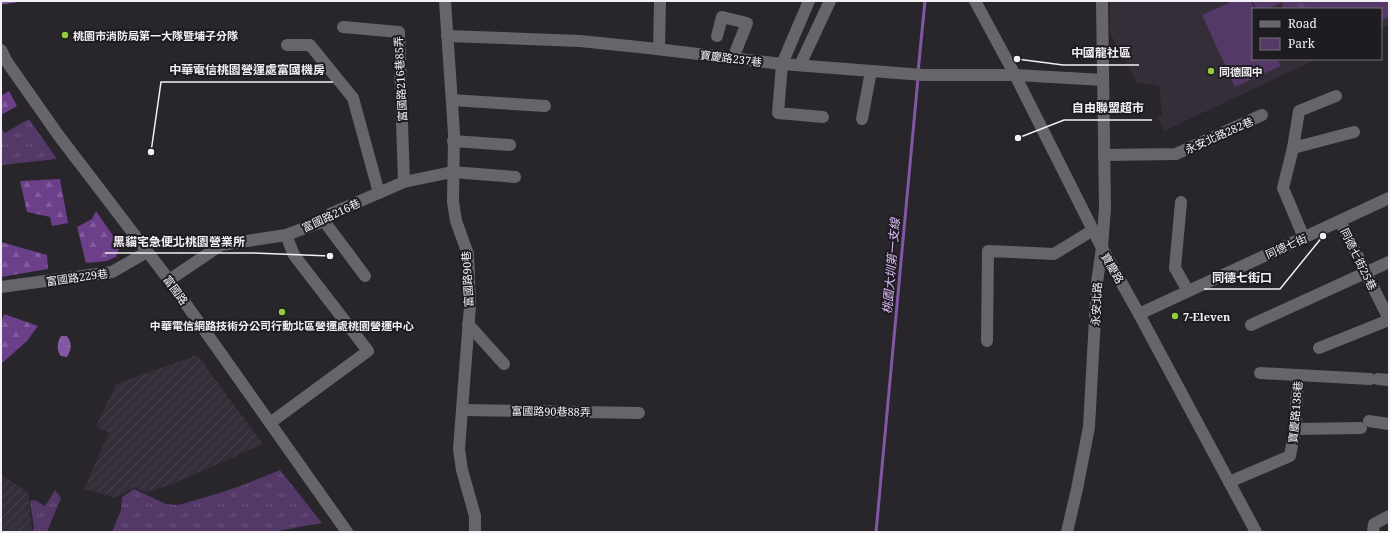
<svg xmlns="http://www.w3.org/2000/svg" width="1390" height="533" viewBox="0 0 1390 533" font-family="'Noto Serif','Noto Sans TC',serif">
<defs>
<pattern id="industrial-furrows" width="10" height="10" patternUnits="userSpaceOnUse"><rect width="10" height="10" fill="#342e39"/><path d="M-1 1l2-2M0 10L10 0M9 11l2-2" fill="none" stroke="#48424c"/></pattern>
<pattern id="grass-tufts" width="24" height="20" patternUnits="userSpaceOnUse"><rect width="24" height="20" fill="#533868"/><path d="M3 7l-1-3M5 7V3M7 7l1-3M15 17l-1-3M17 17v-4M19 17l1-3" fill="none" stroke="#6c557e"/></pattern>
<pattern id="forest-firs" width="22" height="20" patternUnits="userSpaceOnUse"><rect width="22" height="20" fill="#6b3f8a"/><path d="M5 1l3.5 6h-7zM16 11l3.5 6h-7z" fill="#815b9b"/></pattern>
<pattern id="water-ripples" width="26" height="14" patternUnits="userSpaceOnUse"><rect width="26" height="14" fill="#8257a4"/><path d="M2 4q2-2 4 0t4 0M15 11q2-2 4 0t4 0" fill="none" stroke="#9a78b6"/></pattern>
</defs>
<rect width="100%" height="100%" fill="#28252b"/>
<path fill="#342e39" d="M1110,1H1389V25L1381,28V9H1253V59H1317L1164,131L1156,116L1162,115L1159,86L1137,83L1110,33Z"/>
<g fill="url(#industrial-furrows)">
<path d="M197,355L263,444L170,485L145,492L134,487L116,498L84,489L109,433L96,426L116,384Z"/>
<path d="M1,475L28,492L32,528L30,532H1Z"/>
</g>
<g fill="url(#grass-tufts)">
<path d="M1296,1H1312L1316,9H1294Z"/>
<path d="M29,119L57,159L1,165V129L5,133Z"/>
<path d="M280,470L322,523L277,531L255,532H112L121,510L122,497L134,489L166,504L178,505L210,496L243,485Z"/>
<path d="M55,490L61,498L47,532H32L34,528L30,501L35,500L45,506Z"/>
</g>
<g fill="url(#forest-firs)">
<path d="M9,91L17,106L1,115V96Z"/>
<path d="M60,179L68,223L52,226L50,217L27,212L20,181Z"/>
<path d="M96,211L114,237L119,249L116,257L106,261L86,263L77,227L92,219Z"/>
<path d="M1,242L47,255L48,269L1,277Z"/>
<path d="M4,314L38,326L27,341L1,364V323Z"/>
</g>
<g fill="#533868">
<path d="M1233,1H1251L1254,9H1253V59H1277L1281,66L1235,87L1202,15Z"/>
<path d="M1253,1H1296L1294,9H1282L1283,2L1267,9H1256Z"/>
<path d="M1312,1H1389V17L1381,21V9H1316Z"/>
</g>
<path fill="url(#water-ripples)" d="M61,336H67C72,343 72,349 67,357L61,356C56,350 57,343 61,336Z"/>
<g fill="none" stroke-linecap="round" stroke-linejoin="round">
<g stroke="#8257a4" stroke-width="3">
<path d="M1,3L16,1"/>
<path d="M918,72L925,1"/>
<path d="M876,532L918,78"/>
</g>
<g stroke="#67646a" stroke-width="12">
<path d="M445,1L454,133L453,202L456,221L468,254L470,306L459,449L462,470L475,516V532"/>
<path d="M809,1L782,64L778,113L823,117"/>
<path d="M975,1L1015,75L1102,248L1139,314L1256,532"/>
<path d="M343,27L399,32L404,182"/>
<path d="M447,36L580,41L648,48L782,64L923,75H1015L1103,80"/>
<path d="M717,36L722,17L747,23L733,58"/>
<path d="M287,45H310L353,98L379,193"/>
<path d="M659,49L660,1"/>
<path d="M1,50L7,62L59,136L169,280L347,532"/>
<path d="M800,65L830,1"/>
<path d="M452,100L545,106"/>
<path d="M862,119L871,71"/>
<path d="M453,141L510,145"/>
<path d="M1293,148L1299,111L1336,96"/>
<path d="M1104,155L1176,154L1262,115"/>
<path d="M1181,202L1175,268L1188,291"/>
<path d="M324,221L365,276"/>
<path d="M1340,221L1389,319"/>
<path d="M1304,238L1283,188L1293,148L1354,132"/>
<path d="M169,280L221,245L286,235L324,221L330,214L404,182L452,172L515,177"/>
<path d="M1,287L112,272L147,252"/>
<path d="M1139,314L1389,198"/>
<path d="M468,324L504,364"/>
<path d="M1251,325L1389,262"/>
<path d="M987,341L988,251L1054,254L1093,230"/>
<path d="M1319,348L1389,320"/>
<path d="M1260,373L1370,379"/>
<path d="M1378,379L1389,380"/>
<path d="M462,410L639,413"/>
<path d="M1369,421L1389,424"/>
<path d="M270,423L368,351L294,255L286,235"/>
<path d="M1295,429L1361,428"/>
<path d="M1229,482L1290,456L1295,429L1298,375"/>
<path d="M1067,532L1077,489L1089,427L1097,282L1102,248L1105,208L1102,1"/>
<path d="M1373,532L1374,524L1389,516"/>
</g>
</g>
<g fill="#93cc3d" stroke="#1f1c21" stroke-width="1.5">
<circle cx="65" cy="35" r="4"/>
<circle cx="1211" cy="71" r="4"/>
<circle cx="282" cy="312" r="4"/>
<circle cx="1175" cy="316" r="4"/>
</g>
<g text-anchor="middle" dominant-baseline="central" stroke-width="4" stroke-linejoin="round" paint-order="stroke">
<g font-size="11" font-weight="bold" fill="#f2f0f4" stroke="#1f1c21" text-anchor="start">
<text x="73" y="35">桃園市消防局第一大隊暨埔子分隊</text>
<text x="1219" y="71">同德國中</text>
<text x="1183" y="316">7-Eleven</text>
<text x="282" y="325" text-anchor="middle">中華電信網路技術分公司行動北區營運處桃園營運中心</text>
</g>
<g font-size="11" fill="#f2f0f4" stroke="#1f1c21">
<text transform="translate(731 58) rotate(7)">寶慶路237巷</text>
<text transform="translate(400 79) rotate(-93)">富國路216巷85弄</text>
<text transform="translate(1219 135) rotate(-24)">永安北路282巷</text>
<text transform="translate(331 215) rotate(-25)">富國路216巷</text>
<text transform="translate(1286 246) rotate(-24)">同德七街</text>
<text transform="translate(1359 259) rotate(64)">同德七街25巷</text>
<text transform="translate(1113 268) rotate(60)">寶慶路</text>
<text transform="translate(77 277) rotate(-8)">富國路229巷</text>
<text transform="translate(467 279) rotate(-93)">富國路90巷</text>
<text transform="translate(176 290) rotate(54)">富國路</text>
<text transform="translate(1096 304) rotate(-87)">永安北路</text>
<text transform="translate(551 411) rotate(1)">富國路90巷88弄</text>
<text transform="translate(1295 412) rotate(-85)">寶慶路138巷</text>
</g>
<g font-size="12" font-style="italic" fill="#dfbdfb" stroke="#1f1c21">
<text transform="translate(891 266) rotate(-85)">桃園大圳第一支線</text>
</g>
</g>
<path fill="none" stroke="#f2f0f4" stroke-width="1.5" d="M1017 59L1063 65H1139M151 152L161 82H333M1018 138L1064 120H1152M330 256L253 253H105M1323 236L1280 289H1204"/>
<g fill="#f2f0f4" stroke="#1f1c21" stroke-width="1.5">
<circle cx="1017" cy="59" r="4"/>
<circle cx="151" cy="152" r="4"/>
<circle cx="1018" cy="138" r="4"/>
<circle cx="330" cy="256" r="4"/>
<circle cx="1323" cy="236" r="4"/>
</g>
<g font-size="12" text-anchor="middle" font-weight="bold" fill="#f2f0f4" stroke="#1f1c21" stroke-width="4" stroke-linejoin="round" paint-order="stroke">
<text x="1101" y="57">中國龍社區</text>
<text x="247" y="74">中華電信桃園營運處富國機房</text>
<text x="1108" y="112">自由聯盟超市</text>
<text x="179" y="246">黑貓宅急便北桃園營業所</text>
<text x="1242" y="282">同德七街口</text>
</g>
<rect width="1390" height="533" fill="none" stroke="#f2f0f4" stroke-width="4"/>
<rect x="1252" y="8" width="130" height="52" fill="#1f1c21" stroke="#737175"/>
<rect x="1260" y="21" width="20" height="6" fill="#67646a" stroke="#737175"/>
<text x="1288" y="28" font-size="12" fill="#f2f0f4">Road</text>
<rect x="1260" y="38" width="20" height="12" fill="#533868" stroke="#737175"/>
<text x="1288" y="48" font-size="12" fill="#f2f0f4">Park</text>
</svg>
